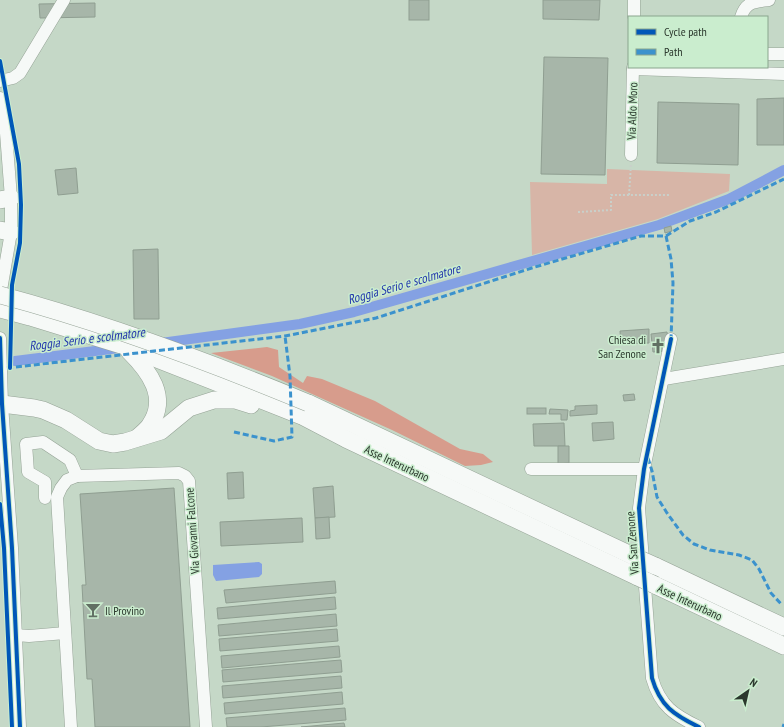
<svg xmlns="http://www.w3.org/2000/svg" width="784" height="727" viewBox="0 0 784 727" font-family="'PT Sans Narrow',sans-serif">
<rect width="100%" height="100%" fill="#c5d8c7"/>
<path fill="#d7b5a7" d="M607,169L730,174L729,191L658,219L532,255L530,182L607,184Z"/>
<path fill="#d79c8c" d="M267,347L278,350L279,367L303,383L307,376L322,379L375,401L460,449L483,454L493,462L481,465L465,466L392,430L272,376L211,353Z"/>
<path fill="#84a1e3" d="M259,562L262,564V574L259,577L216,581L213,575V565Z"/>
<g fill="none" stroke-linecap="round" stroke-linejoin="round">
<g stroke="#84a1e3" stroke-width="10">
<path d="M161,343L300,324L354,312L659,225L729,199L784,170"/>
<path d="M15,361L119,348"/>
</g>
</g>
<g fill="#a7b6a9" stroke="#8f9e91">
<rect x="409" y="0" width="20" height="20"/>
<path d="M543,0H600L599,20L543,19Z"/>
<path d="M95,3V17L40,18L39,4Z"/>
<path d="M544,57L608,58L605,175L541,174Z"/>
<path d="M784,98V145H757V99Z"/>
<path d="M658,102L739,104L738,165L657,163Z"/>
<path d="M76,168L78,193L58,195L55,170Z"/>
<path d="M671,226L672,231L665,233L664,228Z"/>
<path d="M158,249L159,319H134L133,250Z"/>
<path d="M649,329V343L621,344L620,331Z"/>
<path d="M667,332L668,341L663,342L664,351L653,352L651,334Z"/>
<path d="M634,394L635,400L624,401L623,395Z"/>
<path d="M597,405V414L570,416V411L575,410V406Z"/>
<rect x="527" y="408" width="19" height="6"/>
<path d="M550,409L568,410L567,420H561V414H549Z"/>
<path d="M613,422L614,439L593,441L592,423Z"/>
<path d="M564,423L565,446H534L533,424Z"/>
<path d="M558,446H569V463L558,464Z"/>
<path d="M243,472L244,498L228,499L227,473Z"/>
<path d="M333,486L335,517L315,518L313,488Z"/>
<path d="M174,488L190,727H95L92,679H87L82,585H86L80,494Z"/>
<path d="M329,517L330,538L316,539L315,518Z"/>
<path d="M302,518L303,542L221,546L220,522Z"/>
<path d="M335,581L336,593L226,603L224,590Z"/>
<path d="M335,597L336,609L218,619L217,608Z"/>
<path d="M336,614L337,626L219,636L218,625Z"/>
<path d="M337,629L338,641L220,651L219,639Z"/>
<path d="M339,646L340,657L222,668L221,656Z"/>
<path d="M341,660L342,672L223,682L222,670Z"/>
<path d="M341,676L342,688L223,698L222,686Z"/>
<path d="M342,692L343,704L225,714L224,703Z"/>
<path d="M345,708L346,720L261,727H227L226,718Z"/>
<path d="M344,723L345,727H301Z"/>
</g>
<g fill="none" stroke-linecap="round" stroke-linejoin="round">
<defs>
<g id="minor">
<path d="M634,17V0"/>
<path d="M741,17C746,1 755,2 769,0"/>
<path d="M767,54H784"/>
<path d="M633,69L784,74"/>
<path d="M0,81L13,78L20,73L64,0"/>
<path d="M0,98L6,133L11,198V232L0,296"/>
<path d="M631,155L633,67"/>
<path d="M0,338L2,404L12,548L20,727"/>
<path d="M671,339L644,469L639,508L652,678C660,706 674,715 699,727"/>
<path d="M664,379L784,359"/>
<path d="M531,469H644"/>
<path d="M45,498V482L28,472L26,444L43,442L70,460L77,476"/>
<path d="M16,635L29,636L65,633"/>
<path d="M71,727L57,497L61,488L67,480L77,476L179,473L185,476L189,481L206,727"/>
</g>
<g id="highway">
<path d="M0,200L11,198"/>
<path d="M0,230L11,232"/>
<path d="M0,309L30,317L124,346L302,416L346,439L638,577"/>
<path d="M129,351C149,371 169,397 150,425C147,430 141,434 137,438"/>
<path d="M308,403L635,557"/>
<path d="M2,404L34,408L43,410L66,420L99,441L113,444L125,442L161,431L189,408L214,400H235L251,405"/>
<path d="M655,566L784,627"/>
<path d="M655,585L784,646"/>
</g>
</defs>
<use href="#minor" stroke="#95a396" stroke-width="13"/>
<use href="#highway" stroke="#95a396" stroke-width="18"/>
<g stroke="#c9d0ca" stroke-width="2" stroke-dasharray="2 2" stroke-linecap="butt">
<path d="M629,195L631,164"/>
<path d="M578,212L611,210V195H670"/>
</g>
<use href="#minor" stroke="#f6f9f7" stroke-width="12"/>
<use href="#highway" stroke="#f6f9f7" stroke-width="17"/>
<defs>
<g id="highway-bridge">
<path d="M0,295C105,323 207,361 308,403"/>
<path d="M635,557L655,566"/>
<path d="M638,577L655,585"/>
</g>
</defs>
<use href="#highway-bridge" stroke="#95a396" stroke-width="18" stroke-linecap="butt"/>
<use href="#highway-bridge" stroke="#f6f9f7" stroke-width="17"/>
<g stroke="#3b92cd" stroke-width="3" stroke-dasharray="6 3" stroke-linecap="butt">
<path d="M666,236L671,259L673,283L671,339"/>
<path d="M7,368L285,336L376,318L535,267L641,236H666L690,221L716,212L784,179"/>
<path d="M234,432L274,441L292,437L290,376L285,336"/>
<path d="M648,458L652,471L657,497L667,513L683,535L694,544L710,550L739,555L752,560L759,569L771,593L782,605"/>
<path d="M783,727L784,724"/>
</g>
<defs>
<g id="cycleway">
<path d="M0,61L19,164L21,205L20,243L12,285L10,368"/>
<path d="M0,338L2,404L12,548L20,727"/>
<path d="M671,339L644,469L639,508L652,678C660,706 674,715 699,727"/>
<path d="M0,504L4,548L12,727"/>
</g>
</defs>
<use href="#cycleway" stroke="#caedce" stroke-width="6"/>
<use href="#cycleway" stroke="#0057b8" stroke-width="4"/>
</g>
<defs>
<symbol id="church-bare" viewBox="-9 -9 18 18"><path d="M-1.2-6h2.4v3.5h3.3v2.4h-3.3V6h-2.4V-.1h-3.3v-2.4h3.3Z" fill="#617063" stroke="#caedce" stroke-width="2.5" paint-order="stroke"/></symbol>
<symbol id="bar-bare" viewBox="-9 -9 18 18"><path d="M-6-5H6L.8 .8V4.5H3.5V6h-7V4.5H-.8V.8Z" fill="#617063" stroke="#caedce" stroke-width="2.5" paint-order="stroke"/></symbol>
</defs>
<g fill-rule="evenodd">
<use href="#church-bare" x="647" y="335" width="22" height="22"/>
<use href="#bar-bare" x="82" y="599" width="22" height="22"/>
</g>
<g text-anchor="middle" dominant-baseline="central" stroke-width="3" stroke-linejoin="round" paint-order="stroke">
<g font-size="12" fill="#2b382d" stroke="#caedce">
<text transform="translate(632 111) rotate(-88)">Via Aldo Moro</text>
<text transform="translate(397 463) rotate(25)">Asse Interurbano</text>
<text transform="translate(192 531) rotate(-94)">Via Giovanni Falcone</text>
<text transform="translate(632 543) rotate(-94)">Via San Zenone</text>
<text transform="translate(690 602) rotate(25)">Asse Interurbano</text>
</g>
<g font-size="12" fill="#2b382d" stroke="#caedce" text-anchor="end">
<text x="646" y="339">Chiesa di<tspan x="646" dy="14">San Zenone</tspan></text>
<text x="105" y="610" text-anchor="start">Il Provino</text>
</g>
<g font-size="13" font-style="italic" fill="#2336ac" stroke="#caedce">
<text transform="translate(404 284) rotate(-16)">Roggia Serio e scolmatore</text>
<text transform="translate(87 339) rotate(-7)">Roggia Serio e scolmatore</text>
</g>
</g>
<rect x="628" y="16" width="140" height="52" fill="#caedce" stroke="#8aa58e"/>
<rect x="636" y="29" width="20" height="6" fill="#0057b8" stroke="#8aa58e"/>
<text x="664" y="36" font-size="12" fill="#2b382d">Cycle path</text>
<rect x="636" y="49" width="20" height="6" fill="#3b92cd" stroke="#8aa58e"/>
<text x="664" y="56" font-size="12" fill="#2b382d">Path</text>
<g transform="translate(748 691) rotate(34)" stroke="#caedce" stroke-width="3" paint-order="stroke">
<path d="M0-3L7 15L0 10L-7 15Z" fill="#2b382d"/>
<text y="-6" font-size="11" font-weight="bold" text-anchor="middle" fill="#2b382d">N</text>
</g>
</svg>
